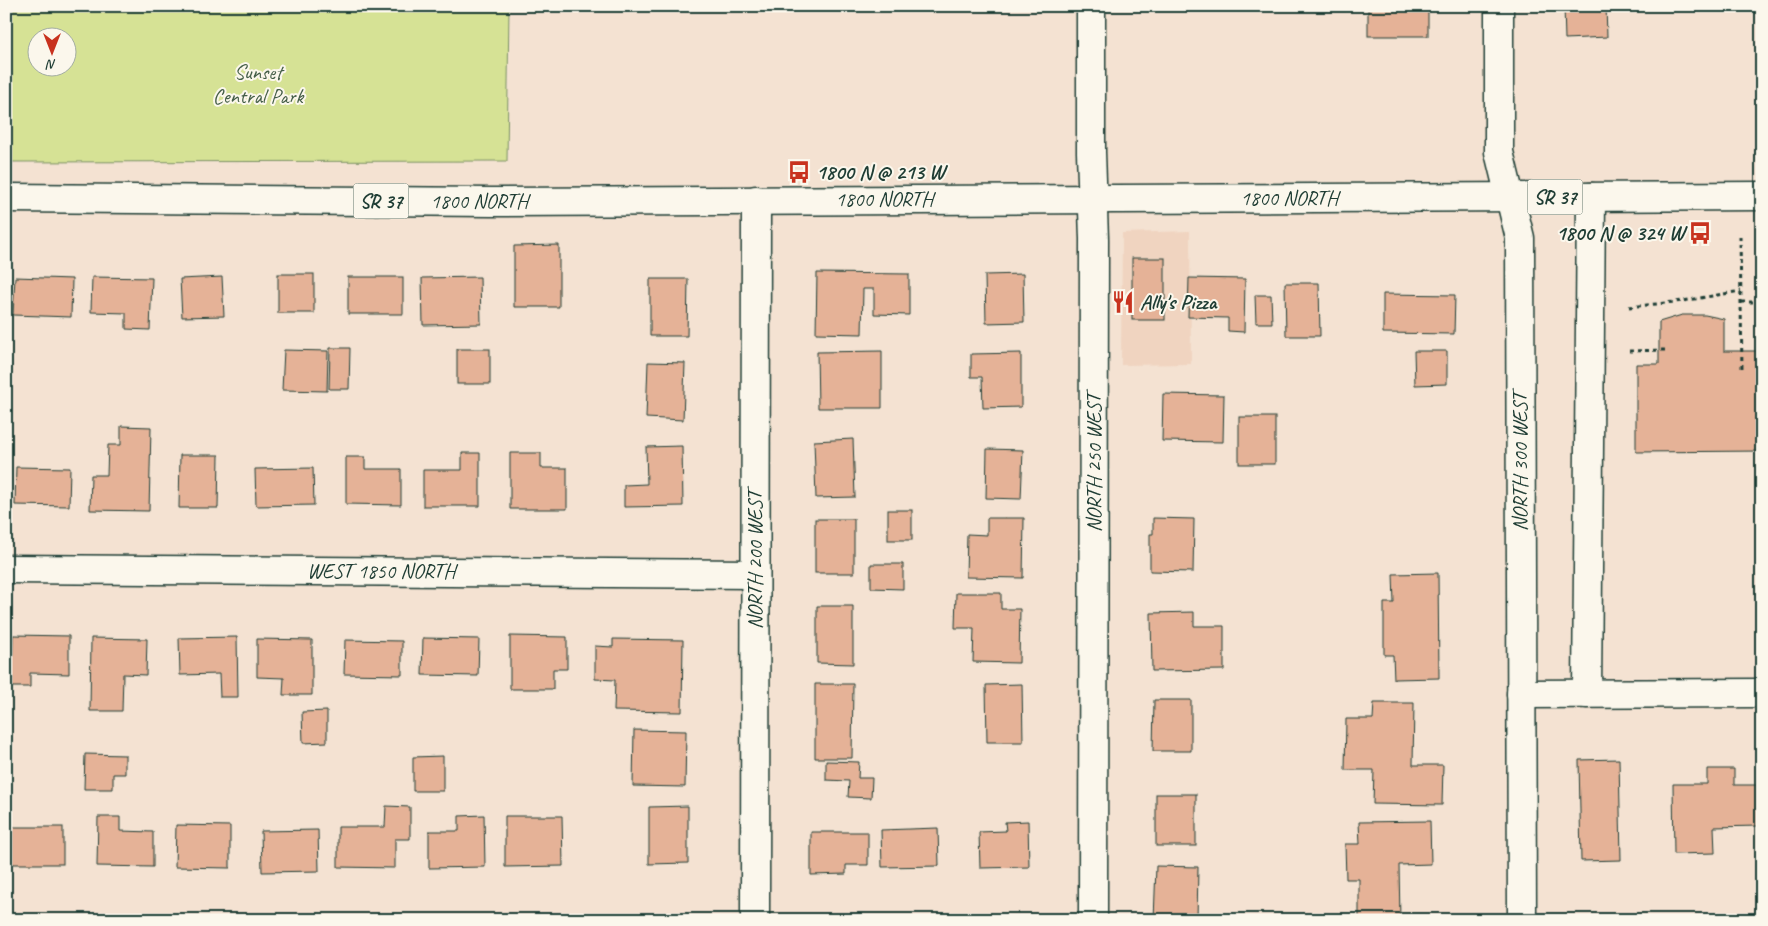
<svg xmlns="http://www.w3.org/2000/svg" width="1768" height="926" viewBox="0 0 1768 926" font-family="Caveat,sans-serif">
<rect width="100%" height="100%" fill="#f4e2d2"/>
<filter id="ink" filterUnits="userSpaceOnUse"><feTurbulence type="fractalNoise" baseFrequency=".02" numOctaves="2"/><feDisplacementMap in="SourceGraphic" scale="10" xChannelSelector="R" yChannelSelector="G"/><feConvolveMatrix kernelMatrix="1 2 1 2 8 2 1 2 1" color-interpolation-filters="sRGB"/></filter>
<g filter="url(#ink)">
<path fill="#f0d4c0" d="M1190,231L1191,364L1121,365L1122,233Z"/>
<path fill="#d6e295" stroke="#7a9064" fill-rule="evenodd" d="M6,6H509L507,161L6,162ZM38,38H68V68H38Z"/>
<g fill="#e5b297" stroke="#1f3d34">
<path d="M1300,6H1346L1345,11L1300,10Z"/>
<rect x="1368" y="6" width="60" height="30"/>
<path d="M1564,6H1606L1607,37L1565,39Z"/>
<path d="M559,245V307H514V246Z"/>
<rect x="1132" y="258" width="33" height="62"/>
<path d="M817,273L909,274V315L874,314V289H863L862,334L816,333Z"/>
<rect x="278" y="274" width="36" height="39"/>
<path d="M1023,274L1024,322L986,323L985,275Z"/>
<path d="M15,277L72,279L71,317L13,315Z"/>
<path d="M92,277L152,278L150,330L126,329V313L91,312Z"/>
<path d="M222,277L224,316L182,317L180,279Z"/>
<rect x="348" y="277" width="55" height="37"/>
<path d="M480,277L481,324L423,325L422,278Z"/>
<path d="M1189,278L1245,279L1244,332L1228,331V318L1188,317Z"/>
<path d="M650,279H688L687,336H650Z"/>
<path d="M1285,283H1319L1320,336H1286Z"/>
<path d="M1383,294L1455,295L1454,334L1383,333Z"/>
<path d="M1255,295H1271L1272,323H1256Z"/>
<path d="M1682,315H1705L1724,319V351H1762V451L1636,452V364H1659V322Z"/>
<path d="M330,348H350L349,389H329Z"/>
<rect x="457" y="349" width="33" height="35"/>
<path d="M284,350L328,351L327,391L282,390Z"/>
<path d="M882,351V408H818L817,352Z"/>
<path d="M1414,351H1447V384L1415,385Z"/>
<path d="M1021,353V407L983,408L982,377H971V354Z"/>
<path d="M648,362L685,363L683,420L646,418Z"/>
<path d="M1163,394L1224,395L1223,442L1162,441Z"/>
<rect x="1239" y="417" width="36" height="47"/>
<path d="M121,426L151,427L149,511L90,510L91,475H107L108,445H121Z"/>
<path d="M853,439L855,497L816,498L814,441Z"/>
<path d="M682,446L683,506L624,507V485L647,484L646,447Z"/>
<path d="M987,449L1023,450L1021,499L986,498Z"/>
<path d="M462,453H480V506H423V470H462Z"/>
<path d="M510,453H541V468H567V509H510Z"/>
<path d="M180,455H219L218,508H179Z"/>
<path d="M346,457H365V469H401V505L346,504Z"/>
<path d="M16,467L70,468L69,506L15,505Z"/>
<path d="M313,468L314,505L256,506L255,469Z"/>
<rect x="888" y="510" width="24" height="30"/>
<path d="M987,518H1024L1023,578L966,577L967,534L987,535Z"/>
<path d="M1153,518L1194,519L1193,572L1150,571V534H1153Z"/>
<rect x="815" y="519" width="39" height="54"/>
<path d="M871,564H903V589L871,588Z"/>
<path d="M1438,573L1439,678L1394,679L1393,655H1384V603H1394L1393,574Z"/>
<path d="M956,593H1001V609H1020L1019,663L973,662L974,628H955Z"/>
<path d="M817,606H853V664L817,663Z"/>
<path d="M1194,612V626H1224V670L1152,671L1151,613Z"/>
<path d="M13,635L69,636V674L30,673V687H12Z"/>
<path d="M510,636L567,637V669H553V689H510Z"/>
<path d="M237,637L238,697H220L219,674L180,675L179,638Z"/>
<path d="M91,638L147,639L146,675L123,674L122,711H90Z"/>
<path d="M423,638L479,639L478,676L422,675Z"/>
<path d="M257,639L312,640V695H283L284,678L257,677Z"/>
<path d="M613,639L683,640L682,712L614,711L615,680L595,679V646L613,647Z"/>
<path d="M345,640L402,641V675L344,674Z"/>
<path d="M815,684H853L852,758H815Z"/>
<path d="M1022,684L1023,742H987L986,685Z"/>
<path d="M1154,700H1191V751H1153Z"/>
<path d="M1374,703H1414L1413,765H1443L1442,805L1373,804L1374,770H1345L1346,719H1373Z"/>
<path d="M327,711V742L303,743L302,712Z"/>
<path d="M634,730L686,731L685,787L633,786Z"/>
<path d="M85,754L125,755V774H113V789H84Z"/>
<path d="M443,756V791H413V757Z"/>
<path d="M1619,759L1621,860L1581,861L1579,760Z"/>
<path d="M826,761L859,762L858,778H872L871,798L848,797L849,781L826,780Z"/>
<path d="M1707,769H1734V785H1758V826L1714,827L1715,853L1674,854L1673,784H1707Z"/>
<rect x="1156" y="794" width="40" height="52"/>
<path d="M386,806L410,807V839H395V868L338,867V827H385Z"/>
<path d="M688,806V863L649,864V807Z"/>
<path d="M484,815L485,867L429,868V831H459V816Z"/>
<path d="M505,816H562L563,866L505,867Z"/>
<path d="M98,817H120V831L153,832V867L97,866Z"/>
<path d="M1028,821L1029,867L980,868L979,832L1006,831L1005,822Z"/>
<path d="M1430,821L1431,864L1399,865L1400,920H1359V879H1346L1345,844H1360L1359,822Z"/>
<path d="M176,825L230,826V868L175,867Z"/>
<rect x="8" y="827" width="55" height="37"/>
<path d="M938,828L939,866L882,867L881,830Z"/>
<path d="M318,830L319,871L262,872L261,831Z"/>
<path d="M811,832H868V865H846V874L811,875Z"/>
<path d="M1156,866L1198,867L1197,920H1154Z"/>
</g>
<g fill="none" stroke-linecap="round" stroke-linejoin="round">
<defs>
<g id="minor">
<path d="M1091,6V152L1094,239L1093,920"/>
<path d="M1499,6V152L1520,238L1522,920"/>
<path d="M6,569L755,574"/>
<path d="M1521,694L1762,693"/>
<path d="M1587,694L1591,197"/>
<path d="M755,920L756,200"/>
</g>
<path id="major" d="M6,198L491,202L1762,196"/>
</defs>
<use href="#minor" stroke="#1f3d34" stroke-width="31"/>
<use href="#major" stroke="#1f3d34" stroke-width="31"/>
<g stroke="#1f3d34" stroke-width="3" stroke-dasharray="4 4" stroke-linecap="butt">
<path d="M1740,236L1742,370"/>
<path d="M1741,302H1762"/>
<path d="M1629,307L1683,301L1741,291"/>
<path d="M1629,351L1665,350"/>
</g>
<use href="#minor" stroke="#fbf7ec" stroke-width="28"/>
<use href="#major" stroke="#fbf7ec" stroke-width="28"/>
</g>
</g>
<defs>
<symbol id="bus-bare" viewBox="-9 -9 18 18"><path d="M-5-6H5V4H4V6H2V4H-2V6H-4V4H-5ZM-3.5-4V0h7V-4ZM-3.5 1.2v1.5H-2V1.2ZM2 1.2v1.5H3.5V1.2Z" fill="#c8321e" stroke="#fbf7ec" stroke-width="2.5" paint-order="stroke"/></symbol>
<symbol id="restaurant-bare" viewBox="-9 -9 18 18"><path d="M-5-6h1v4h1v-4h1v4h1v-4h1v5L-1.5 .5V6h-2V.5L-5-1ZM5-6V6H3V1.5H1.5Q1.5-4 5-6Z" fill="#c8321e" stroke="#fbf7ec" stroke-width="2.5" paint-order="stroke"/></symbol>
</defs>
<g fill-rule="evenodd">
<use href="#bus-bare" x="783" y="156" width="32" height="32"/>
<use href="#bus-bare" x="1684" y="217" width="32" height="32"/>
<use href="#restaurant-bare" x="1107" y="286" width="32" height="32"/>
</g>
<g text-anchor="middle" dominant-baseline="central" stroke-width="4" stroke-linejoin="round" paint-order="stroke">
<g fill="#fbf7ec" stroke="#61756b" stroke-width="1">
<rect x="1527.5" y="179.5" width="55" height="35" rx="4"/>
<rect x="353.5" y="183.5" width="55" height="35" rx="4"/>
</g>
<g font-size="20" font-weight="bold" fill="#1f3d34">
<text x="1555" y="197">SR 37</text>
<text x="381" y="201">SR 37</text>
</g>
<g font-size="21" fill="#445e47" stroke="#fbf7ec">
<text x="258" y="72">Sunset<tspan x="258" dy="24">Central Park</tspan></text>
</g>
<g font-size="21" font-weight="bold" fill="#1f3d34" stroke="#fbf7ec" text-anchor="start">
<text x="816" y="172">1800 N @ 213 W</text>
<text x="1684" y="233" text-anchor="end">1800 N @ 324 W</text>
<text x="1140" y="302">Ally's Pizza</text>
</g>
<g font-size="21" fill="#1f3d34" stroke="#fbf7ec">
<text x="1289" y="198">1800 NORTH</text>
<text x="884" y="199">1800 NORTH</text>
<text x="479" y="201">1800 NORTH</text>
<text transform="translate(1520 462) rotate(-90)">NORTH 300 WEST</text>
<text transform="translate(1094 463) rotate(-90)">NORTH 250 WEST</text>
<text transform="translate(755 560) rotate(-90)">NORTH 200 WEST</text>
<text x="381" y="571">WEST 1850 NORTH</text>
</g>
</g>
<rect width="1768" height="926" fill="none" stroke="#fbf7ec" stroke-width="25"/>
<rect x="12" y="12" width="1743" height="901" fill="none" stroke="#1f3d34" stroke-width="2" filter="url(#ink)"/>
<g transform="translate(52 52) rotate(180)"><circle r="24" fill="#fbf7ec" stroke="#a3ada2"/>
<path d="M0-4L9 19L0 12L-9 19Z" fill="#c8321e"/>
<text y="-8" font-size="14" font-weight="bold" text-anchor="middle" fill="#1f3d34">N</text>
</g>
</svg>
